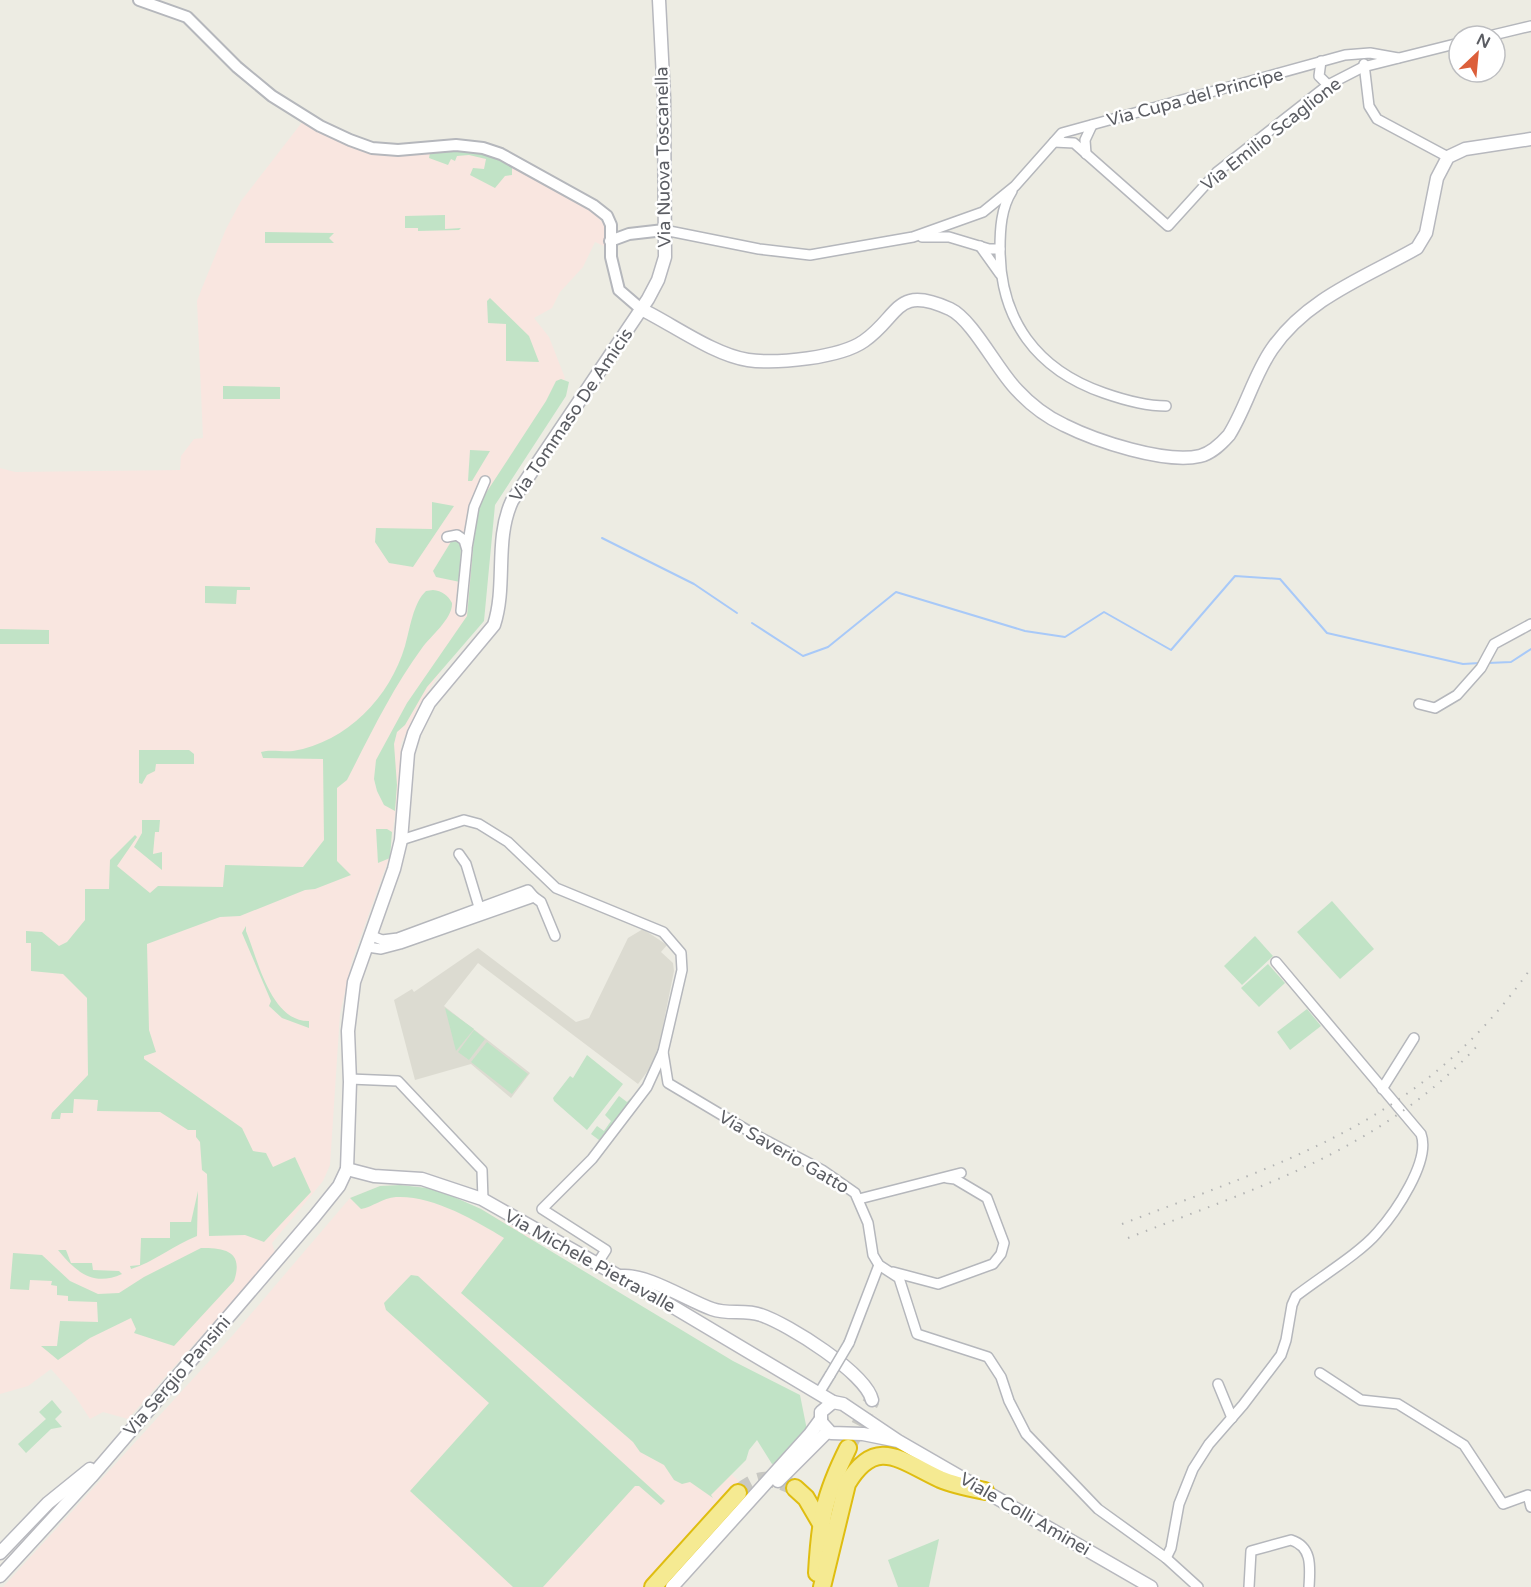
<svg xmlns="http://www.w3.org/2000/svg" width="1531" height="1587" viewBox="0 0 1531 1587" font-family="'Varela Round',sans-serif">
<rect width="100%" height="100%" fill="#edece3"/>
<path fill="#dcdbd1" d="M643,929L667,945L661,952L673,963L674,971L656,1060L638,1084L478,963L444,1006L530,1073L511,1098L471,1064L415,1080L394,1000L412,989L414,992L478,948L576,1022L589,1018L628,938Z"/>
<g fill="#f9e6e0">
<path d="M303,121L350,145L477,151L512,165L585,204L604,224L606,237L604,246L595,242L583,267L560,292L552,308L534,318L549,337L565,378L491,502L471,625L419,705L401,744L399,786L389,858L352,961L340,1014L330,1165L323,1181L272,1243L275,1253L128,1419L103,1412L90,1419L75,1396L51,1369L28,1386L0,1394V468L15,472L180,470L181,456L194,439L203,438L197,301L202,288L226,229L241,201Z"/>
<path d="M400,1185L481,1209L531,1237L722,1466L751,1492L664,1587H3L233,1335L350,1198L380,1186Z"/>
</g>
<g fill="#c1e3c6">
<path d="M457,149L490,155L512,165V175L505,176L495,188L470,175L473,168L484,169L486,159L469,155L457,156L455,161L451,159L448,165L429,158L430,153Z"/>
<path d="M445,215V229L461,228L459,230L418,231V228H405V216Z"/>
<path d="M265,232L334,233L329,238L334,243H265Z"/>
<path d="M490,298L529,336L539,362L506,361V324L488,323L487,301Z"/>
<path d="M561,379L569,382L566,396L495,505L484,621L427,687L405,725L397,732L394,744L397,785L395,811L384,805L377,791L374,779L376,760L407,703L467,616L475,526L482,499L546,401L556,381Z"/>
<path d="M223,386L280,387V399H223Z"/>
<path d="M470,450L490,451L472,481H468Z"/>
<path d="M432,502L454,506L413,567L389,563L375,542L376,528L432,529Z"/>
<path d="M452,540L461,543L460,582L436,577L433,571Z"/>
<path d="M205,586L250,587V590H237L236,604L205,603Z"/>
<path d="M433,590C442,591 448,595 452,603C453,618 431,636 422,648C392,689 370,735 347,780L337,788V861L351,875L315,889L305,890L240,916L220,917L147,944L149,1030L156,1052L144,1056V1059L242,1128L253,1151L266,1153L273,1167L295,1157L311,1192L264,1242L245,1235L209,1236L207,1174L202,1170L200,1142L196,1137V1130H188L160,1112L97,1111L98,1100L74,1099L73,1113H61L60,1119H51L52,1113L88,1075L87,998L63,974L31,971V943H26V931L42,932L59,946L67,942L85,920V889H109L110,860L135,835L137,837L117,866L150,893L158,886L223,887L225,865L303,867L324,840L323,759L263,758L261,752C270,749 282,752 293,751C347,742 390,697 405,646C410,629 413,603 426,591Z"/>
<path d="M0,629L49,630V644H0Z"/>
<path d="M139,750H189L194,754V764H156L155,771L147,775L142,784L139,783Z"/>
<path d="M142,820H160L159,832H155L153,854L162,852V870L134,847L142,833Z"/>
<path d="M376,829H387L392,832L390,858L378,863Z"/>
<path d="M1332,901L1374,949L1340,979L1297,932Z"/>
<path d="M246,926V931C258,960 271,1022 309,1021V1028L282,1018L269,1006L271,1001L242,933Z"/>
<path d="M1255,936L1273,956L1242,985L1224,966Z"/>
<path d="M1268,964L1285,983L1259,1007L1241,988Z"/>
<path d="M445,1008L474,1029L456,1051Z"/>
<path d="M1307,1009L1321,1026L1290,1050L1277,1032Z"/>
<path d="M474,1030L485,1039L469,1060L458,1052Z"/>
<path d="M487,1042L528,1074L512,1094L471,1062Z"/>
<path d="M587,1055L623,1084L587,1130L554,1101L553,1098L570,1076L573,1078Z"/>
<path d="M619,1096L627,1102L631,1098L629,1104L599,1140L591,1134L597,1126L604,1131L611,1121L605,1115Z"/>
<path d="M400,1185L436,1189L481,1209L733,1361L800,1395L808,1435L782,1462L772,1464L757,1440L749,1450L746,1460L711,1495L713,1498L690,1482L682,1484L674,1480L664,1465L640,1452L633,1442L461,1293L504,1238C475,1220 432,1195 396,1197C382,1198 373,1207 361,1209L350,1198L380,1186Z"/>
<path d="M198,1191L197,1236C174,1245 154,1262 131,1269L130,1266L140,1265L141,1238H170V1222H191Z"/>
<path d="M201,1248C225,1248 244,1251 234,1281L174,1346L134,1333L136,1329L131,1318L90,1338L58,1360L41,1346H57L60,1321L98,1322L97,1302L68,1301V1296L57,1295V1286L51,1285L52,1281L30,1280L29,1290L10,1289L13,1253L42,1255L70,1281L98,1294L119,1293L144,1277Z"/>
<path d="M58,1250H66L71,1263H92L93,1270L119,1271L122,1274C93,1287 76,1272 58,1250Z"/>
<path d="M411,1275L418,1276L665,1501L661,1505L639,1486H635L543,1587H513L410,1491L489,1403L386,1310L384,1303Z"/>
<path d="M52,1400L62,1412L55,1419L62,1427L51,1429L26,1453L18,1444L46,1419L39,1412Z"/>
<path d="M939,1539L929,1587H898L888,1560Z"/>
</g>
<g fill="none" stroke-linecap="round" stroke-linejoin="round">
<g stroke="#a8c9f8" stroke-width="2">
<path d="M602,538L694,584L737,613"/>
<path d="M752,623L803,656L828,647L896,592L1025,631L1065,637L1104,612L1171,650L1235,576L1280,579L1327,633L1463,664L1480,663"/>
<path d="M1488,663L1511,662L1531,649"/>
</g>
<g stroke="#c8c8c3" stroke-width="16" stroke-dasharray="16 8" stroke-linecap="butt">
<path d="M848,1447L872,1400"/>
<path d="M738,1493C757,1476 773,1476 795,1488"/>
</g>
<defs>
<g id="minor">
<path d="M1489,36L1531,26"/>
<path d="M1321,61L1319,76L1328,85"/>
<path d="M1364,64L1369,106L1377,119L1448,157"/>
<path d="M1054,142L1074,143L1168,226L1217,172L1328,85L1363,67L1459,43"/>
<path d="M1086,154L1085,140L1092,125"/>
<path d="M1012,191C1001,208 1000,230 1000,249C1000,320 1037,370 1104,393C1124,400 1144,406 1166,406"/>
<path d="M664,230L759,249L810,255L913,237L983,212L1015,186L1062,133L1345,55L1370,53L1398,58"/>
<path d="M922,237H949L989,249H1000"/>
<path d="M980,246L1000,274"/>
<path d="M447,537L457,535L464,540L467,550L461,611"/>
<path d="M467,548L474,507L485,481"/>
<path d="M1419,704L1435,708L1457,695L1481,668L1494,644L1531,624"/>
<path d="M401,840L464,820L479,824L508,842L556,888L663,932L681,953L682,970L663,1052L647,1087L592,1159L542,1209L606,1250L597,1264"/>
<path d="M459,854L466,864L479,907"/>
<path d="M534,897L541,902L555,936"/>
<path d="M368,947L381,949L400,944L534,897L528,890L398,938L382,940L372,936"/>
<path d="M663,1052L668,1083L752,1133L822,1170L855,1193L868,1223L873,1255L879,1265L899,1278L917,1334L988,1357L1001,1377L1009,1401L1026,1434L1098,1509L1166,1558L1198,1587"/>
<path d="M350,1079L398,1081L482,1170L483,1200"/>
<path d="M1382,1089L1414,1038"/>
<path d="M859,1199L961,1173"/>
<path d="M893,1272L938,1284L993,1264L1001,1254L1004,1243L987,1198L955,1179L947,1178"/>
<path d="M849,1343L879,1265"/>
<path d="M1320,1373L1361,1400L1398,1404L1464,1445L1503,1504L1528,1495L1531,1507"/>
<path d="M1218,1384L1232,1418"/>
<path d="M819,1393L830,1375"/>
<path d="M1166,1558L1171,1548L1179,1504L1193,1469L1209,1444L1243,1405L1281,1355L1286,1340L1292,1305L1296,1296C1319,1278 1360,1253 1377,1233C1395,1213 1431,1161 1421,1134L1276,962"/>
<path d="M1249,1587L1251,1551L1291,1540C1313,1547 1310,1568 1309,1587"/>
</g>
<g id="tertiary">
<path d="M139,0L187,17L237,67L272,96L320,126L350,140L372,148L398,150L456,145L483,148L501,154L593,205L607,216L611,225V257L619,290L641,309"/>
<path d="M610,241L629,234L664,230"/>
</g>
<g id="secondary">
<path d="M641,309C672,324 714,355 748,360C776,364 840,358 864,341C900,316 895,284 950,309C973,320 997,370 1017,390C1029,403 1047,417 1064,425C1096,441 1165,464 1200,456C1212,453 1221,444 1229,435C1246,408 1254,375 1272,349C1307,298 1366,277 1417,248L1426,233L1437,178L1448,157L1465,149L1531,139"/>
<path d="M347,1169L374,1176L422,1179L482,1199L670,1305L833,1402"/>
<path d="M622,1276C647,1274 687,1300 712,1309C728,1315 745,1309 761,1315C788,1324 866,1373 872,1400"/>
<path d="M898,1441L863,1434L831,1433L821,1422V1412L833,1402L843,1404L898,1441L1151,1587"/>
<path d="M778,1481L828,1431"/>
<path d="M0,1553L48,1503L90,1469"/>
<path d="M0,1576L91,1477L314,1217L339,1186L347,1169L350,1082L348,1031L354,982L394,869L401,840L408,753L414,733L429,703L494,625C507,585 494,540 512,501L648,299L658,280L665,257L664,98L659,0"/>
<path d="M672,1587L810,1434L821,1419"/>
</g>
<g id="motorway">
<path d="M795,1488L806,1498L820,1522"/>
<path d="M817,1573C820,1519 824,1496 848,1448"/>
<path d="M653,1587L738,1493"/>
<path d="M822,1587L847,1484C876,1435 901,1461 940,1479C954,1485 970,1488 985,1491"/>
</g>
</defs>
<use href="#minor" stroke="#b5b7bc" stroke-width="12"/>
<use href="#tertiary" stroke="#b5b7bc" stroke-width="14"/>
<use href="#secondary" stroke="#b7b8be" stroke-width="15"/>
<use href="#motorway" stroke="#dfbd11" stroke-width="20"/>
<use href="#minor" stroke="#fff" stroke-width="9"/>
<use href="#tertiary" stroke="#fff" stroke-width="10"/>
<use href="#secondary" stroke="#fff" stroke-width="12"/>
<use href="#motorway" stroke="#f5ea92" stroke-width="16"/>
<g stroke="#b3b4b4" stroke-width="2" stroke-dasharray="1.5 8" stroke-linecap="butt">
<path d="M1122,1224C1289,1160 1423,1122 1531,968"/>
<path d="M1128,1238C1258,1187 1381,1151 1480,1043"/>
</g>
<defs>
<path id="minor-bridge" d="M830,1375L849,1343"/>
</defs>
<use href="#minor-bridge" stroke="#b5b7bc" stroke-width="12" stroke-linecap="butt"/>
<use href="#minor-bridge" stroke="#fff" stroke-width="9"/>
</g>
<g text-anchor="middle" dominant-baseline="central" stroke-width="5" stroke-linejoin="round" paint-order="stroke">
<g font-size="18" fill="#5b5d63" stroke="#fff">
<text transform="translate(1195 97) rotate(-15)">Via Cupa del Principe</text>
<text transform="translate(1271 134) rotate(-38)">Via Emilio Scaglione</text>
<text transform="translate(663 157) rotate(-91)">Via Nuova Toscanella</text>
<text transform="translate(571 415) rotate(-56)">Via Tommaso De Amicis</text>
<text transform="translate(784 1152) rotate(30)">Via Saverio Gatto</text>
<text transform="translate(590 1261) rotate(29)">Via Michele Pietravalle</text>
<text transform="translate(177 1376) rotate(-49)">Via Sergio Pansini</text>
<text transform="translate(1025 1514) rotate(30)">Viale Colli Aminei</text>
</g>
</g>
<g transform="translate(1477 54) rotate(26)"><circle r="28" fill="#ffffff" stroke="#bdbec1" stroke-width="1.5"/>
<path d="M0-4.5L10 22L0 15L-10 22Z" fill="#dc5f3a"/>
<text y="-9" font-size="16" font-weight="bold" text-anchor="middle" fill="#5b5d63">N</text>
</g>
</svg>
